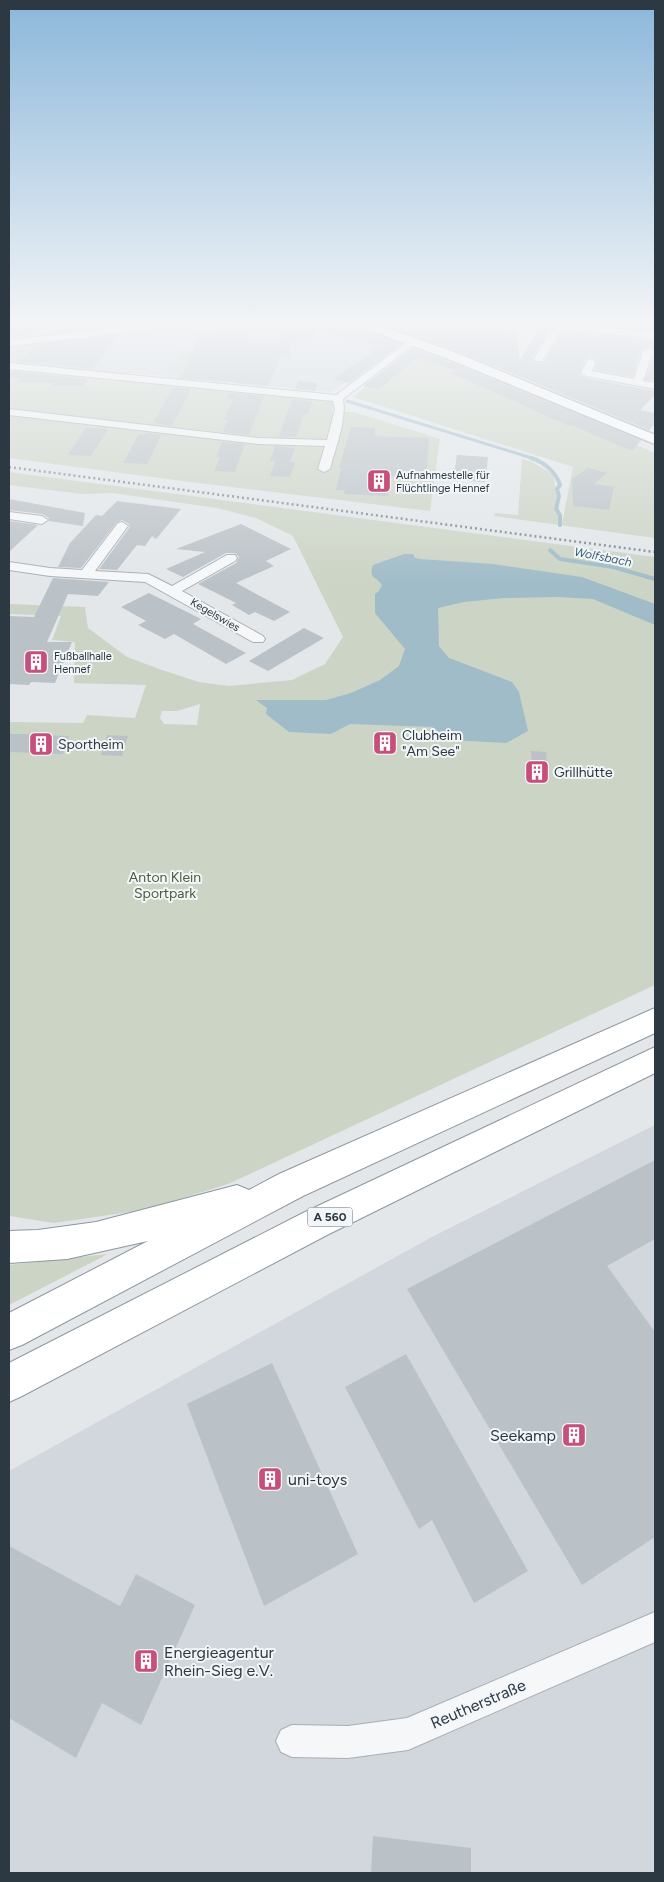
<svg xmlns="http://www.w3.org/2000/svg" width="664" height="1882" viewBox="0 0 664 1882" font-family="Figtree,sans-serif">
<rect width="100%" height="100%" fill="#e3e7ea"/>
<g fill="#d1d7dc">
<path d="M219,322H341L399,342L387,354L371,351L367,354L382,357L332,392L230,382L220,384L166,379L167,376L130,373L127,375L9,363V346Z"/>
<path d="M655,1125V1873H9V1471L430,1238Z"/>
</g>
<g fill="#ccd4c5" fill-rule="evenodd">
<path d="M220,322H291L285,341H258L260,332L248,331V329L220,328L219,331H216Z"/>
<path d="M211,323V326L209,324L183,327L186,332L199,330L200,332L210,331L209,333H180L179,335H151L156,327L166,326L167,328Z"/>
<path d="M82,336L77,345L46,343L62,355L28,352L15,364L9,363V346Z"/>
<path d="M410,350L655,453V538L494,516L495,513L518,515L522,459L530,461L553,474L562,524L573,467L353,397Z"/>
<path d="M181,351H196L183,375L172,373Z"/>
<path d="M9,368L331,401L334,403L332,412H354L440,439L430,511L182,481L9,458Z"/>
<path d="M9,472L655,557V985L228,1184L144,1210L54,1223L9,1216V722L83,723L87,715L135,718L146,685L74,683L75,642L52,640L61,616L9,614V604L85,607L88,628L127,657L162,670L199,682L229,686L292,680L325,664L343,637L293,536L256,518L217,508L112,493L82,494L9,485ZM200,704L197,725L164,724L160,718L162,711H177Z"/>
<path d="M108,1254L9,1305V1265Z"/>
</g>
<path fill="#a0bcc8" d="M404,554H413L415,558L420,559L493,564L582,577L655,604V625L593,599L557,597L504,598L464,602L438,608L439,646L449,658L512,682L519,692L528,731L506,743L450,740L432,727L350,724L331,734L289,732L266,714L267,708L256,700H326L351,693L380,680L399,666L405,649L375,613V594L379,591L382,585C376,576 368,579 373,565Z"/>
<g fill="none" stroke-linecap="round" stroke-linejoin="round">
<path stroke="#a0bcc8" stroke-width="3" d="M347,401L535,459"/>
<g stroke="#a0bcc8" stroke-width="4">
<path d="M531,458C544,462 556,472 560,485L557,489L559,496L556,509L560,515V525"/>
<path d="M550,550L560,559L613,567L655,579"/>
</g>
</g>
<g fill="#bbc2c7">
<path d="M9,322H54L34,335L9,338Z"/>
<path d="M125,322L123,325L52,333L56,330Z"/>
<path d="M291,322L352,326L402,344L349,383L333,379L380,346L319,332L320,326L311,340H306L304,343L292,342L288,358L281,355L268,386L233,383L234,382L179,378L180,375H183L200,333L218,334L220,328L248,329L245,339L279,340Z"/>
<path d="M399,322H444L516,333L520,360L540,327L551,328L532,358L536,363L544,362L562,332L655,340V381L645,380L655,352L649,346L641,350L633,377L595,370L598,361L590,357L586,359L579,374L586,378L655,391V395L640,410L655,413V423L649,430L455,350L390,328Z"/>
<path d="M603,324H628L655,326V330L604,326Z"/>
<path d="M116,336L93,369L18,362L39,344Z"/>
<path d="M413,348L445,360L641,440L632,451L571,425L569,426L451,373L455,370L418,357L379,389L363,386Z"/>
<path d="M9,371L87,379L82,386H52L54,383L19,382L22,378H9Z"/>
<path d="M298,381L317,383L315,391L295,389Z"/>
<path d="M175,387L191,389L172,426L153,423L172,389Z"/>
<path d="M229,393L264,396L249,435L223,432L228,420H224L233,399L226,398Z"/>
<path d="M292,399L312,401L308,414H304L296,437H279Z"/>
<path d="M351,427L375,428L374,436L429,438L427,473L420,472V478L390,476L388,496L344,494L345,490H336L341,468H339Z"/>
<path d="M86,428L108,429L91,456L68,455Z"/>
<path d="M145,433L161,435L147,464L123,463L139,434L144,435Z"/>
<path d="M222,442L245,444L235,472L214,471L220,457H216Z"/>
<path d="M275,446L295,448L290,462H295L290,477L270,476L275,461H270Z"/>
<path d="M457,455L488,457L485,482L453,480Z"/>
<path d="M588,468L607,473L594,484L614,487L609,510L573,506L572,479Z"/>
<path d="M9,499L85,513L83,526L49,521V518L42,514L9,510Z"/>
<path d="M117,501L181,509L156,539L152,536L145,546L137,545L117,570L99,569L130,527L129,524L122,520L117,522L81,568L58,567L70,543L96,515L102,516Z"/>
<path d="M9,521L38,525L9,552Z"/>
<path d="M241,524L291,549L266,561L274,566L236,583L290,612L274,621L255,612L249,615L232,605L236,603L198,584L236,563L239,557L235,553H226L183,577L166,569L205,552L176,549Z"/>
<path d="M53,578L109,582L98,596L68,594L47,642H72L55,683L31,682L29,685L9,684V616L34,617Z"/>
<path d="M149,593L201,619L193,624L246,653L226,664L174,634L165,639L138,625L146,621L121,607Z"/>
<path d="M304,628L324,638L268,671L249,661Z"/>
<path d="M9,734H23L69,736L63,754L9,752Z"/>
<path d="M107,735L128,736L122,756L101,755Z"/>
<path d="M531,751L546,752L548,779L533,778Z"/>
<path d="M655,1160V1239L607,1266L655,1332V1537L582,1585L407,1289Z"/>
<path d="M406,1354L528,1571L474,1603L432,1520L419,1529L345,1387Z"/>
<path d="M272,1363L358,1554L264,1606L187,1404Z"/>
<path d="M9,1546L120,1606L136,1574L195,1605L141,1725L102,1703L76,1758L9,1718Z"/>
<path d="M373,1836L471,1848V1873H371Z"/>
</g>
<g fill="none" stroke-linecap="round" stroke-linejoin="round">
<defs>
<g id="minor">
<path d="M170,322H195L191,325L9,346V340Z"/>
<path d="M386,322H397L380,331L377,332L373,329Z"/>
<path d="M557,322H565L564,325L655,332V338L561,330L542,361H536L534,359Z"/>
<path d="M413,338L418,341L416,343L343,399C347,421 335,448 330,469L324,472L318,469L325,446L258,444L9,415V409L258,438L327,440L335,409L333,401L9,369V363L336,395Z"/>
<path d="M648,348L653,351L643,381L655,383V389L586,376L581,373L588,360L591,359L596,362L592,371L634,379L643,351Z"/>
<path d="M9,512L42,516L48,520L42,524L9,519Z"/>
<path d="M122,522L128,526L95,571L148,574L172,586L227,555H235L237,558L235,561L182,591L263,636L265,639L263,642H253L145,582L50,576L9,570V562L50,568L82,570L118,523Z"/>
<path d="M655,1612V1642L408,1750L348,1758L292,1757L281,1752L276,1741L281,1730L292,1725L348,1726L407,1718Z"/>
</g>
<path id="major" d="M351,322H368L454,352L655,435V444L446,358L353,324Z"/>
<g id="highway">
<path d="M655,1008V1033L303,1196L22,1345L9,1350V1313L148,1241L67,1259L9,1263V1231L38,1230L96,1222L237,1185L249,1190L279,1174Z"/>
<path d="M655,1047V1073L327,1235L22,1396L9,1402V1363L303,1213Z"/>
</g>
</defs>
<use href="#minor" stroke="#a8afb4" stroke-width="2"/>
<use href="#major" stroke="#a3aeb5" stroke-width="3"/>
<use href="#highway" stroke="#8b98a0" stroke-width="2"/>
<use href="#minor" fill="#f6f7f9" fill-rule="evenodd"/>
<use href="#major" fill="#fff" fill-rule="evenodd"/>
<use href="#highway" fill="#fff" fill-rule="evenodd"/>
<path stroke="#7d8a93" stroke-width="2.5" stroke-dasharray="2 3" stroke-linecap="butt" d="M9,467L655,552"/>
</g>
<linearGradient id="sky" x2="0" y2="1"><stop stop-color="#8bb7db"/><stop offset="0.55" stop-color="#f2f4f6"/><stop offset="1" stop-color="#f2f4f6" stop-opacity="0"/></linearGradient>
<rect width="664" height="585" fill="url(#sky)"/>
<defs>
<symbol id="building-square" viewBox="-11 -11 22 22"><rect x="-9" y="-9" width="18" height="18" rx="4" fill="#c7507b" stroke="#f3f6f8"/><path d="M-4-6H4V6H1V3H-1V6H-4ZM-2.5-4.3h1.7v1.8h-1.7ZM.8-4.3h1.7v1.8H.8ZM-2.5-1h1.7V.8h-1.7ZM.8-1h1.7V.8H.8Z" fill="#fff"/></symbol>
</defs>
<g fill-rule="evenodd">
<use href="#building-square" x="365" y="467" width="28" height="28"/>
<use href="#building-square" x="22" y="648" width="28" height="28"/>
<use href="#building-square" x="371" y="729" width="28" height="28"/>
<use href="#building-square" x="27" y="730" width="28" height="28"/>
<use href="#building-square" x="523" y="758" width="28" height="28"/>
<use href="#building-square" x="560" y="1421" width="28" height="28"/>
<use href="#building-square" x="256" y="1465" width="28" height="28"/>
<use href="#building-square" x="132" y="1647" width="28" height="28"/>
</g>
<g text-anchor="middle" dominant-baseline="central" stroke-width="4" stroke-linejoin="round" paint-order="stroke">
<g font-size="11" fill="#2c3842" stroke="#f3f6f8" text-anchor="start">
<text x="396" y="475">Aufnahmestelle für<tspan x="396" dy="13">Flüchtlinge Hennef</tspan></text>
<text x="54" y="656">Fußballhalle<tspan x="54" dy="13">Hennef</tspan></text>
</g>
<g font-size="11" fill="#2c3842" stroke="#f3f6f8">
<text transform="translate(215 615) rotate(30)">Kegelswies</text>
</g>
<g font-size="12" font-style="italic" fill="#385f73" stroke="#f3f6f8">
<text transform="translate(603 557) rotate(11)">Wolfsbach</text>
</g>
<rect fill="#f3f6f8" stroke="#687179" stroke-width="1" x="307.5" y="1207.5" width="45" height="19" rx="4"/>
<g font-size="12" font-weight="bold" fill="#2c3842">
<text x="330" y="1217">A 560</text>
</g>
<g font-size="14" fill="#2c3842" stroke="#f3f6f8" text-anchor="start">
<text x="402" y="735">Clubheim<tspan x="402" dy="16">"Am See"</tspan></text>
<text x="58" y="744">Sportheim</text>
<text x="554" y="772">Grillhütte</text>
</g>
<g font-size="14" fill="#485d3a" stroke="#f3f6f8">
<text x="165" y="877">Anton Klein<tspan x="165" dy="16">Sportpark</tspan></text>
</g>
<g font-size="16" fill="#2c3842" stroke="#f3f6f8" text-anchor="start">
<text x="556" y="1435" text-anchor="end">Seekamp</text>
<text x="288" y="1479">uni-toys</text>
<text x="164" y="1652">Energieagentur<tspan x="164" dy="18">Rhein-Sieg e.V.</tspan></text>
</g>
<g font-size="16" fill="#2c3842" stroke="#f3f6f8">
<text transform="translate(478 1704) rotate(-23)">Reutherstraße</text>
</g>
</g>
<rect width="664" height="1882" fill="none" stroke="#2c3842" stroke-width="20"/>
</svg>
